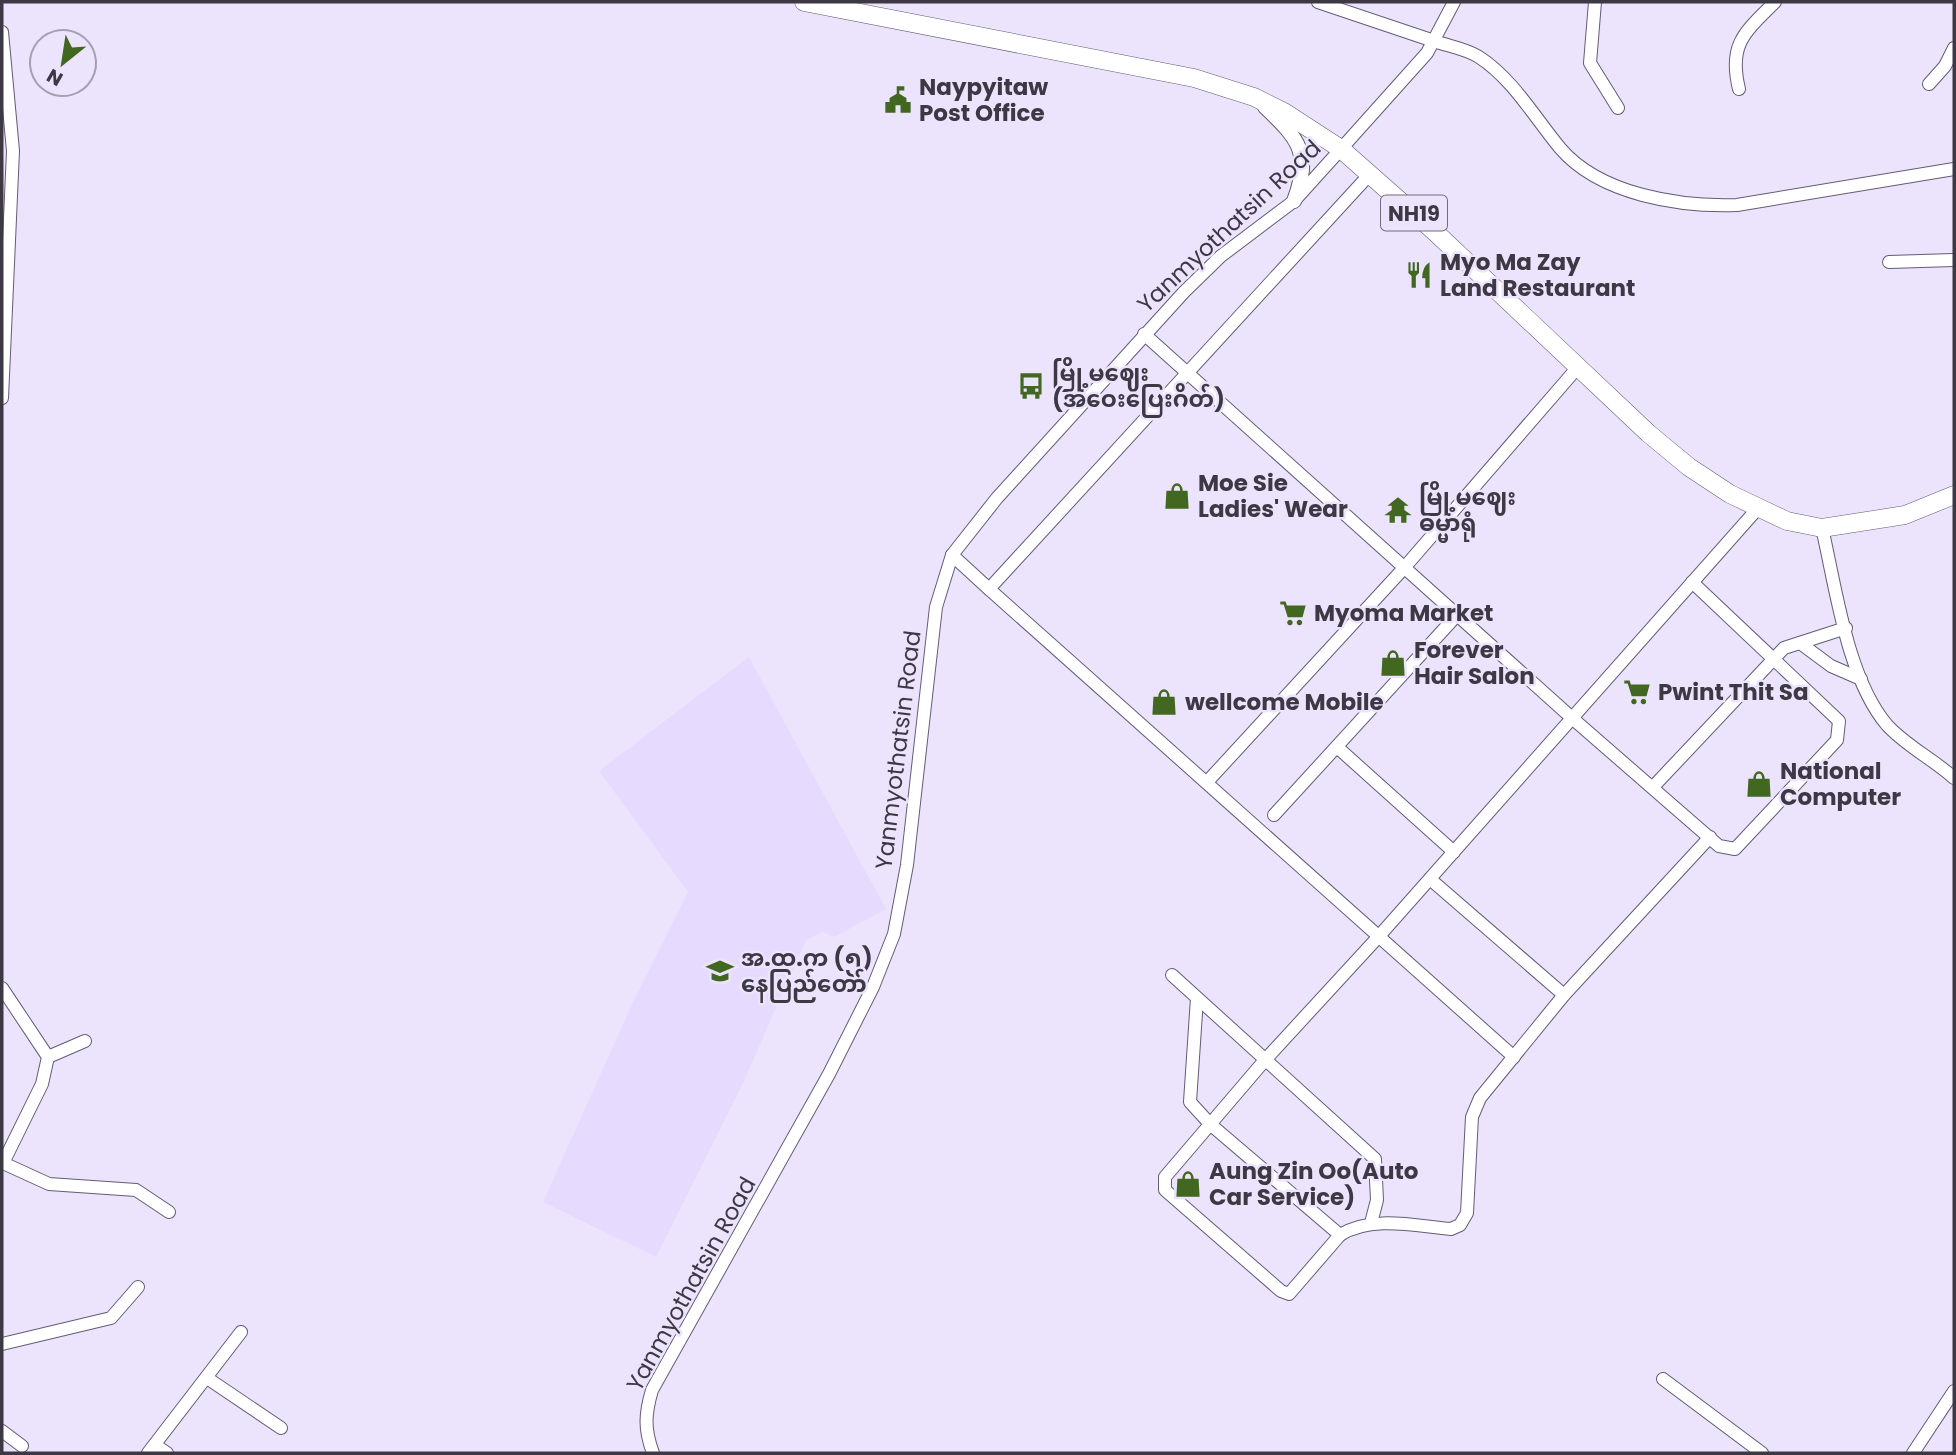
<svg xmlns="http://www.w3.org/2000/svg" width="1956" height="1455" viewBox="0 0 1956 1455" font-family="Poppins,'Noto Sans Myanmar',sans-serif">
<rect width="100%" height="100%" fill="#ece4fc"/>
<path fill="#e7daff" d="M749,657L886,909L834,937L822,932L806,940L743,1083L656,1257L543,1202L633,1002L688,892L599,771Z"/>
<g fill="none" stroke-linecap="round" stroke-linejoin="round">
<defs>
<g id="minor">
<path d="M1318,2C1357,15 1396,28 1434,41C1448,46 1467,49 1479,57C1513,79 1535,118 1560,148C1600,195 1680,207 1737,205L1954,169"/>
<path d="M1595,2L1590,63L1618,108"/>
<path d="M2,32L13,151L2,398"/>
<path d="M1929,84L1945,66L1954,48"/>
<path d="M1739,89C1728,44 1745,32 1775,2"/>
<path d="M1889,262L1954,260"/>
<path d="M1144,334L1572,718L1719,846L1735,849L1837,740L1839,721L1692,582"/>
<path d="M1822,528C1836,588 1847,678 1887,725C1906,746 1933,759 1954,778"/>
<path d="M952,555L989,589L1370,174"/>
<path d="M989,589L1514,1057"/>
<path d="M1800,643L1831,666L1861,679"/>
<path d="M1337,747L1454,852"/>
<path d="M1207,782L1404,568L1578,367"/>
<path d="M1653,787L1784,648L1846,628"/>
<path d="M1274,815L1457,615"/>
<path d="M1430,879L1564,995"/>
<path d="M1172,975L1375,1159L1377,1200L1371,1223"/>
<path d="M2,988L48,1057L42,1084L3,1163L49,1184L136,1190L169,1212"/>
<path d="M1197,998L1190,1102L1210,1124L1340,1235L1289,1294L1281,1291L1165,1190V1177L1265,1060L1380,935L1759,507"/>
<path d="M48,1057L85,1041"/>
<path d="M1340,1235C1372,1215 1415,1226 1451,1229L1460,1225L1467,1213L1472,1117L1480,1098L1564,995L1710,837"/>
<path d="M2,1344L111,1318L138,1287"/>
<path d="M207,1378L281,1428"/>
<path d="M1663,1379L1762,1453"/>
<path d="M2,1431L22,1446"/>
<path d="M155,1445L167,1453"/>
<path d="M148,1453L241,1332"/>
<path d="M653,1453C644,1429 645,1414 652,1390L829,1074L873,987L894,934L907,865L936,607L952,555L997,498L1184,292L1221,256L1294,201L1341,149L1427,53L1454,2"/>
<path d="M1913,1453L1954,1391"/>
</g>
<path id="major" d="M1265,107C1299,139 1312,154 1294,201"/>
<path id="highway" d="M804,2L1194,78L1254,97L1284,112L1341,149L1434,231L1648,433L1689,467L1730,494L1787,521L1822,528L1905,515L1954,495"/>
</defs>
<use href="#minor" stroke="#645b75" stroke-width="14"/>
<use href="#major" stroke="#645b75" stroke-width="16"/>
<use href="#highway" stroke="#645b75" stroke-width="19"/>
<use href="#minor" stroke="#fff" stroke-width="12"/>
<use href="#major" stroke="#fff" stroke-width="14"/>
<use href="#highway" stroke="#fff" stroke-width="18"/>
</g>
<defs>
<symbol id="civic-bare" viewBox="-9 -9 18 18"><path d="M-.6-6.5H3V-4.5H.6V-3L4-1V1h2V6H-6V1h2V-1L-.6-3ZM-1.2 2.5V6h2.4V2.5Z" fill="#416721" stroke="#ece4fc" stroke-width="2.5" paint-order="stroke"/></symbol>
<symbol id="restaurant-bare" viewBox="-9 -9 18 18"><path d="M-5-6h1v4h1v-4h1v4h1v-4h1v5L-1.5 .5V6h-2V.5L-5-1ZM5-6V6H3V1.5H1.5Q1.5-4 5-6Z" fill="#416721" stroke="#ece4fc" stroke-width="2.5" paint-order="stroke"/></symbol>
<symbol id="bus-bare" viewBox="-9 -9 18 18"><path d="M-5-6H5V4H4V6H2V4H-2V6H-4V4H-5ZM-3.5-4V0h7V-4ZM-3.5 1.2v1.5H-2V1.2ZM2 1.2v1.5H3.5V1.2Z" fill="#416721" stroke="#ece4fc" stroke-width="2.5" paint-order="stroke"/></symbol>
<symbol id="shop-bare" viewBox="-9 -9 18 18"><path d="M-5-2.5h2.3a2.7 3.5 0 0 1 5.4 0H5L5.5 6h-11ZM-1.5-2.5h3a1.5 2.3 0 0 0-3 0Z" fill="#416721" stroke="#ece4fc" stroke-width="2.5" paint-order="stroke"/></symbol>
<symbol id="temple-bare" viewBox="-9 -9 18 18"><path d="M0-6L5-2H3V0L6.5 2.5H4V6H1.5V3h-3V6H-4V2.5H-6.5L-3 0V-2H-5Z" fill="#416721" stroke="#ece4fc" stroke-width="2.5" paint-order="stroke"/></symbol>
<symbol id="supermarket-bare" viewBox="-9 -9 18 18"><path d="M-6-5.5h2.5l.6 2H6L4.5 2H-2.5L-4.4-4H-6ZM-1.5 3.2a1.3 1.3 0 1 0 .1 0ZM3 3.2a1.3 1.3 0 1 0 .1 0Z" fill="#416721" stroke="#ece4fc" stroke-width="2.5" paint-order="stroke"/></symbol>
<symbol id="school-bare" viewBox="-9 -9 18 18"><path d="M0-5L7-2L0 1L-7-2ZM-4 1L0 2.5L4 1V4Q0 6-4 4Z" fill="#416721" stroke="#ece4fc" stroke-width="2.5" paint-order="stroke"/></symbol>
</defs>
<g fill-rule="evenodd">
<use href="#civic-bare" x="879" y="81" width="38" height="38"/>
<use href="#restaurant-bare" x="1400" y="256" width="38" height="38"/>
<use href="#bus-bare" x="1012" y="367" width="38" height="38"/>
<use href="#shop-bare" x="1158" y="477" width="38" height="38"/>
<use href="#temple-bare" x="1379" y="491" width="38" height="38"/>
<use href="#supermarket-bare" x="1274" y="594" width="38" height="38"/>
<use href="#shop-bare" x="1374" y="644" width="38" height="38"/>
<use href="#supermarket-bare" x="1618" y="673" width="38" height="38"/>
<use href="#shop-bare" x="1145" y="683" width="38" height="38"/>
<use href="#shop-bare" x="1740" y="765" width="38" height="38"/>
<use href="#school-bare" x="701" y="952" width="38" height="38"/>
<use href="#shop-bare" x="1169" y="1165" width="38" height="38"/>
</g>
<g text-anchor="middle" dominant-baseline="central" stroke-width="5" stroke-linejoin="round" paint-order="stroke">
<rect fill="#ece4fc" stroke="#716c7b" stroke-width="2" x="1381" y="195.5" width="66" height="35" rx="5"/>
<g font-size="21" font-weight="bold" fill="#3c3844">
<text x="1414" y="213">NH19</text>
</g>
<g font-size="23" font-weight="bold" fill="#3c3844" stroke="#ece4fc" text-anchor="start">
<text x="919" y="87">Naypyitaw<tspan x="919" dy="26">Post Office</tspan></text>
<text x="1440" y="262">Myo Ma Zay<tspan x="1440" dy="26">Land Restaurant</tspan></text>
<text x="1052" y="373">မြို့မဈေး<tspan x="1052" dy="26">(အဝေးပြေးဂိတ်)</tspan></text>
<text x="1198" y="483">Moe Sie<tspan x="1198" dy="26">Ladies' Wear</tspan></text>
<text x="1419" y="497">မြို့မဈေး<tspan x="1419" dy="26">ဓမ္မာရုံ</tspan></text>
<text x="1314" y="613">Myoma Market</text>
<text x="1414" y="650">Forever<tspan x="1414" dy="26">Hair Salon</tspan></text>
<text x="1658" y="692">Pwint Thit Sa</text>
<text x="1185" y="702">wellcome Mobile</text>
<text x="1780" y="771">National<tspan x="1780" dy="26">Computer</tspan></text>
<text x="741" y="958">အ.ထ.က (၅)<tspan x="741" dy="26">နေပြည်တော်</tspan></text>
<text x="1209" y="1171">Aung Zin Oo(Auto<tspan x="1209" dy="26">Car Service)</tspan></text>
</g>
<g font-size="23" fill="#3c3844" stroke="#ece4fc">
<text transform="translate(1229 226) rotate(-43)">Yanmyothatsin Road</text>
<text transform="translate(898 750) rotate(-83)">Yanmyothatsin Road</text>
<text transform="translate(691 1284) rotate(-61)">Yanmyothatsin Road</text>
</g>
</g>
<rect width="1956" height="1455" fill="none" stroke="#3c3844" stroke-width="7"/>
<g transform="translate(63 63) rotate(210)"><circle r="33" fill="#ece4fc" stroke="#a69fb2" stroke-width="2"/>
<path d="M0-5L12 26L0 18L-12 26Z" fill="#416721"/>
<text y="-10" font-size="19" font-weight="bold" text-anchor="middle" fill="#3c3844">N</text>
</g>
</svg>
